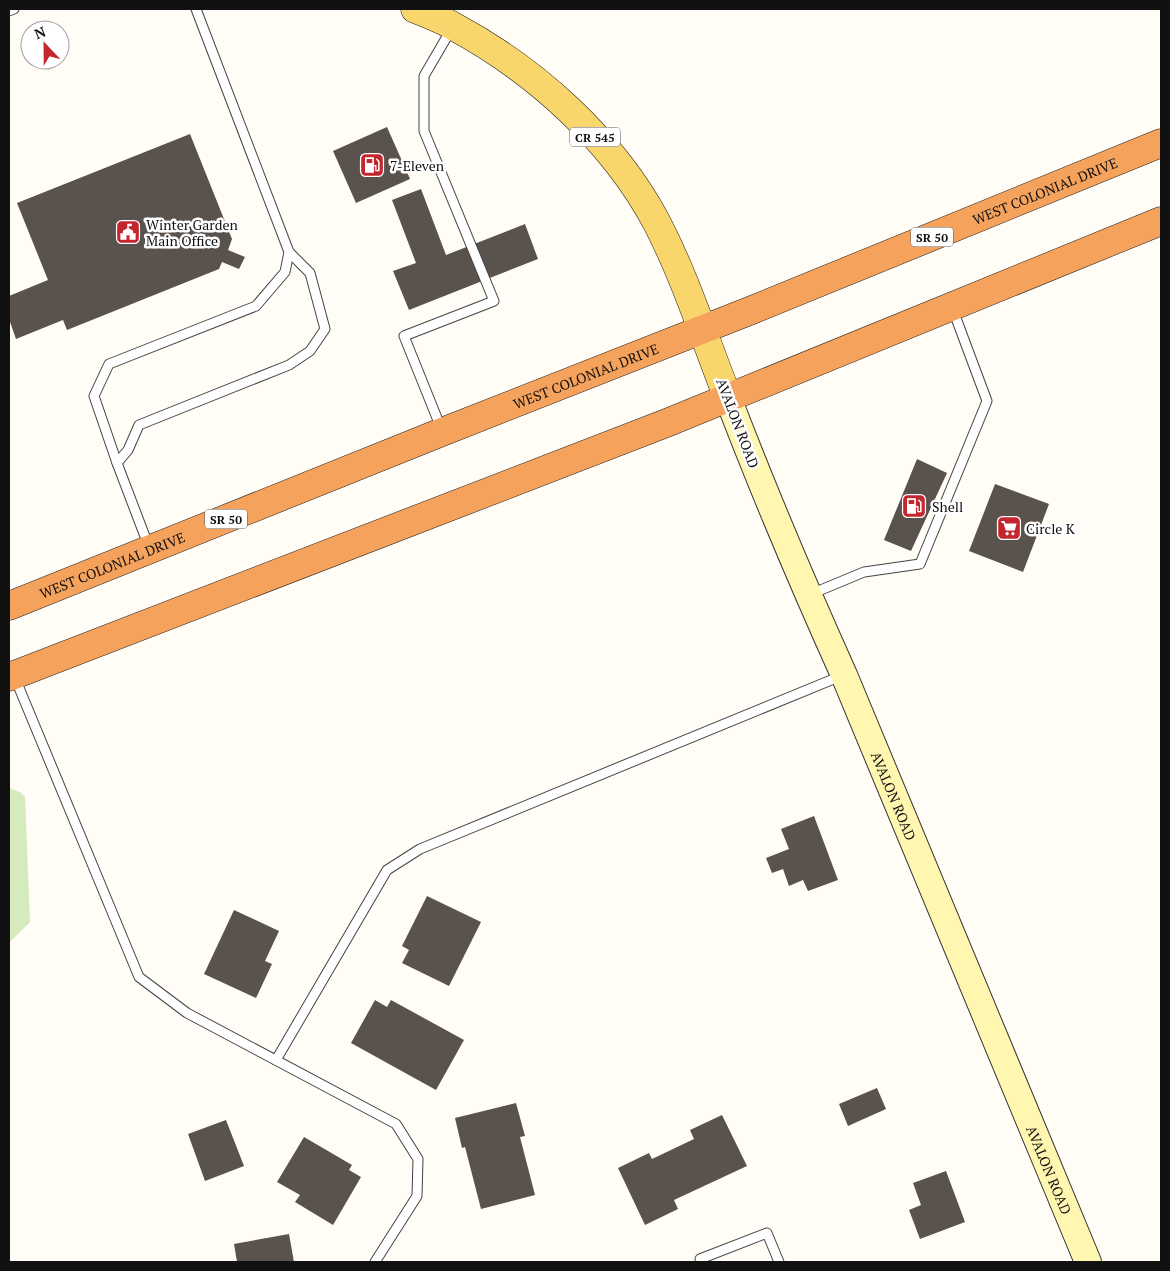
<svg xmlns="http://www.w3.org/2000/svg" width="1170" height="1271" viewBox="0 0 1170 1271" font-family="'PT Serif',serif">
<rect width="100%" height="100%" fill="#fffdf5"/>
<path fill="#d5ebbd" d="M9,788L20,792L25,797L30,922L9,943Z"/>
<g fill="#5a524d">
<path d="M387,127L410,179L356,203L333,151Z"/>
<path d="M190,134L232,239L228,250L245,257L239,269L222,262L219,269L67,330L63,320L16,339L9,319V296L48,280L17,203Z"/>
<path d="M421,189L446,255L525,224L538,259L409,310L393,271L416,263L392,200Z"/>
<path d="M917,459L947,473L911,551L884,540Z"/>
<path d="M995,484L1049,504L1023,572L969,551Z"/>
<path d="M814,816L838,880L808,891L803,880L789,886L783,869L772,873L766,858L789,849L781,829Z"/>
<path d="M427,896L481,922L449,986L402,963L409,950L402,946Z"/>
<path d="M234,910L279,931L265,961L272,964L256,998L204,974Z"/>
<path d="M375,1000L387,1007L391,1000L464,1040L436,1090L351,1043Z"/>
<path d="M877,1088L886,1109L848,1126L839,1104Z"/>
<path d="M516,1103L525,1136L520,1137L535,1195L481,1209L465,1147L462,1148L455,1118Z"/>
<path d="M722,1115L747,1166L674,1200L678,1209L645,1225L618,1168L649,1153L652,1159L694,1139L690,1130Z"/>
<path d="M226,1120L244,1166L205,1181L188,1134Z"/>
<path d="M304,1137L352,1165L349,1170L361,1177L333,1225L295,1202L300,1195L277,1182Z"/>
<path d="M946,1171L965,1222L920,1239L909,1210L921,1205L913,1183Z"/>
<path d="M289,1234L294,1262H237L234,1244Z"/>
</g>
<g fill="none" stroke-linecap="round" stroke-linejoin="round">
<defs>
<g id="lane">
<path d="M9,11L14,9"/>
<path d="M441,428L404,336L494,301L424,131V76L452,28"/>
<path d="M117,463L128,450L139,425L289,365L310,351L325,329L310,273L289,252"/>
<path d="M149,547L117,463L94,396L109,364L256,306L285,272L289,252L196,9"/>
<path d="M811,594L864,572L920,564L987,401L953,310"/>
<path d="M15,678L139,977L187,1013L396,1124L418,1159L417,1196L375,1262"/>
<path d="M276,1060L387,870L420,849L841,676"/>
<path d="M702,1262L700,1259L767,1233L779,1262"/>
</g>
<g id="secondary">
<path id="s1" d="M728,398C764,492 803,584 844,675L1088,1262"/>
</g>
<path id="primary" d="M415,9C428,14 441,19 453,26C535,70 613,140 657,223C686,279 705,340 728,398"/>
<g id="highway">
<path id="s2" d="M9,606L442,432L752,310L1161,143"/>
<path d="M9,677L669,422L1161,221"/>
</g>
</defs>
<use href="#lane" stroke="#444" stroke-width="11"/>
<use href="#secondary" stroke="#333" stroke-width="28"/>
<use href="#primary" stroke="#222" stroke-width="29"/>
<use href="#highway" stroke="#222" stroke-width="29"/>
<use href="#lane" stroke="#fff" stroke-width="9"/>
<use href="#secondary" stroke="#fff6b0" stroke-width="26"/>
<use href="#primary" stroke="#f9d66b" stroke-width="28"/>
<use href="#highway" stroke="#f5a25d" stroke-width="28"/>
</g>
<defs>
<symbol id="fuel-square" viewBox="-11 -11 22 22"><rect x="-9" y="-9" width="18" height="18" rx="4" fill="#c4262e" stroke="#fff"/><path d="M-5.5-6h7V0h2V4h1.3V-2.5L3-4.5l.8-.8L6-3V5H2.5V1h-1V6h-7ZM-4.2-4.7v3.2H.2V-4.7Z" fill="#fff"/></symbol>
<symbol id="civic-square" viewBox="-11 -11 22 22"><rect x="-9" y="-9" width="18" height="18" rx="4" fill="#c4262e" stroke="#fff"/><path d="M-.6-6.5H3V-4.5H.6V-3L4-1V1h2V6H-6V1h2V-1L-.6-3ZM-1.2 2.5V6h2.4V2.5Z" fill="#fff"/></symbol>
<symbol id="supermarket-square" viewBox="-11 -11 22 22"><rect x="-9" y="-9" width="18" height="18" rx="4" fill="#c4262e" stroke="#fff"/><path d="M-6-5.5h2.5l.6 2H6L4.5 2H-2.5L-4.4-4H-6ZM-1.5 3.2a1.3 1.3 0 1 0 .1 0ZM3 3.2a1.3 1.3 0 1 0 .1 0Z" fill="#fff"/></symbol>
</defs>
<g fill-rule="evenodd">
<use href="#fuel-square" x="358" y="151" width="28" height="28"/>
<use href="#civic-square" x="114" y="218" width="28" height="28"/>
<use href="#fuel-square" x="900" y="492" width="28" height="28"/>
<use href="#supermarket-square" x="995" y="514" width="28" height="28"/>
</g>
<g text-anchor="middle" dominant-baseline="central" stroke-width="5" stroke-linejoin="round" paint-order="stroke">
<g fill="#fff" stroke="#585858" stroke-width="1">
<rect x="570" y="127.5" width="50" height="19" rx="4"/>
<rect x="911" y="227.5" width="42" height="19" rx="4"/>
<rect x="205" y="509.5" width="42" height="19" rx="4"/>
</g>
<g font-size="12" font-weight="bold" fill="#111">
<text x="595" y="137">CR 545</text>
<text x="932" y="237">SR 50</text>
<text x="226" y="519">SR 50</text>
</g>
<g font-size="14" fill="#111" stroke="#fff" text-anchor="start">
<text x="390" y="165">7-Eleven</text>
<text x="146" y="224">Winter Garden<tspan x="146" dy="16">Main Office</tspan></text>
<text x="932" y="506">Shell</text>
<text x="1026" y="528">Circle K</text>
</g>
<g font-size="14" fill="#111" stroke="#fff">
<text stroke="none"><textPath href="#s2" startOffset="1116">WEST COLONIAL DRIVE</textPath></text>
<text stroke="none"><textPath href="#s2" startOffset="621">WEST COLONIAL DRIVE</textPath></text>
<text transform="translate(738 423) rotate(69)">AVALON ROAD</text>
<text stroke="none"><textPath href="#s2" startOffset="111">WEST COLONIAL DRIVE</textPath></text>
<text stroke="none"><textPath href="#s1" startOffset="431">AVALON ROAD</textPath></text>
<text stroke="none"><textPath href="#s1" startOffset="836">AVALON ROAD</textPath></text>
</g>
</g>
<rect width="1170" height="1271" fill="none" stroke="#111111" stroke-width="20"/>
<g transform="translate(45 45) rotate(338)"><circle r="24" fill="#ffffff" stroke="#a0a0a0"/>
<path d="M0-4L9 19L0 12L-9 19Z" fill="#c4262e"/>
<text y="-8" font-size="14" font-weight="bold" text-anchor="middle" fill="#111111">N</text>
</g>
</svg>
